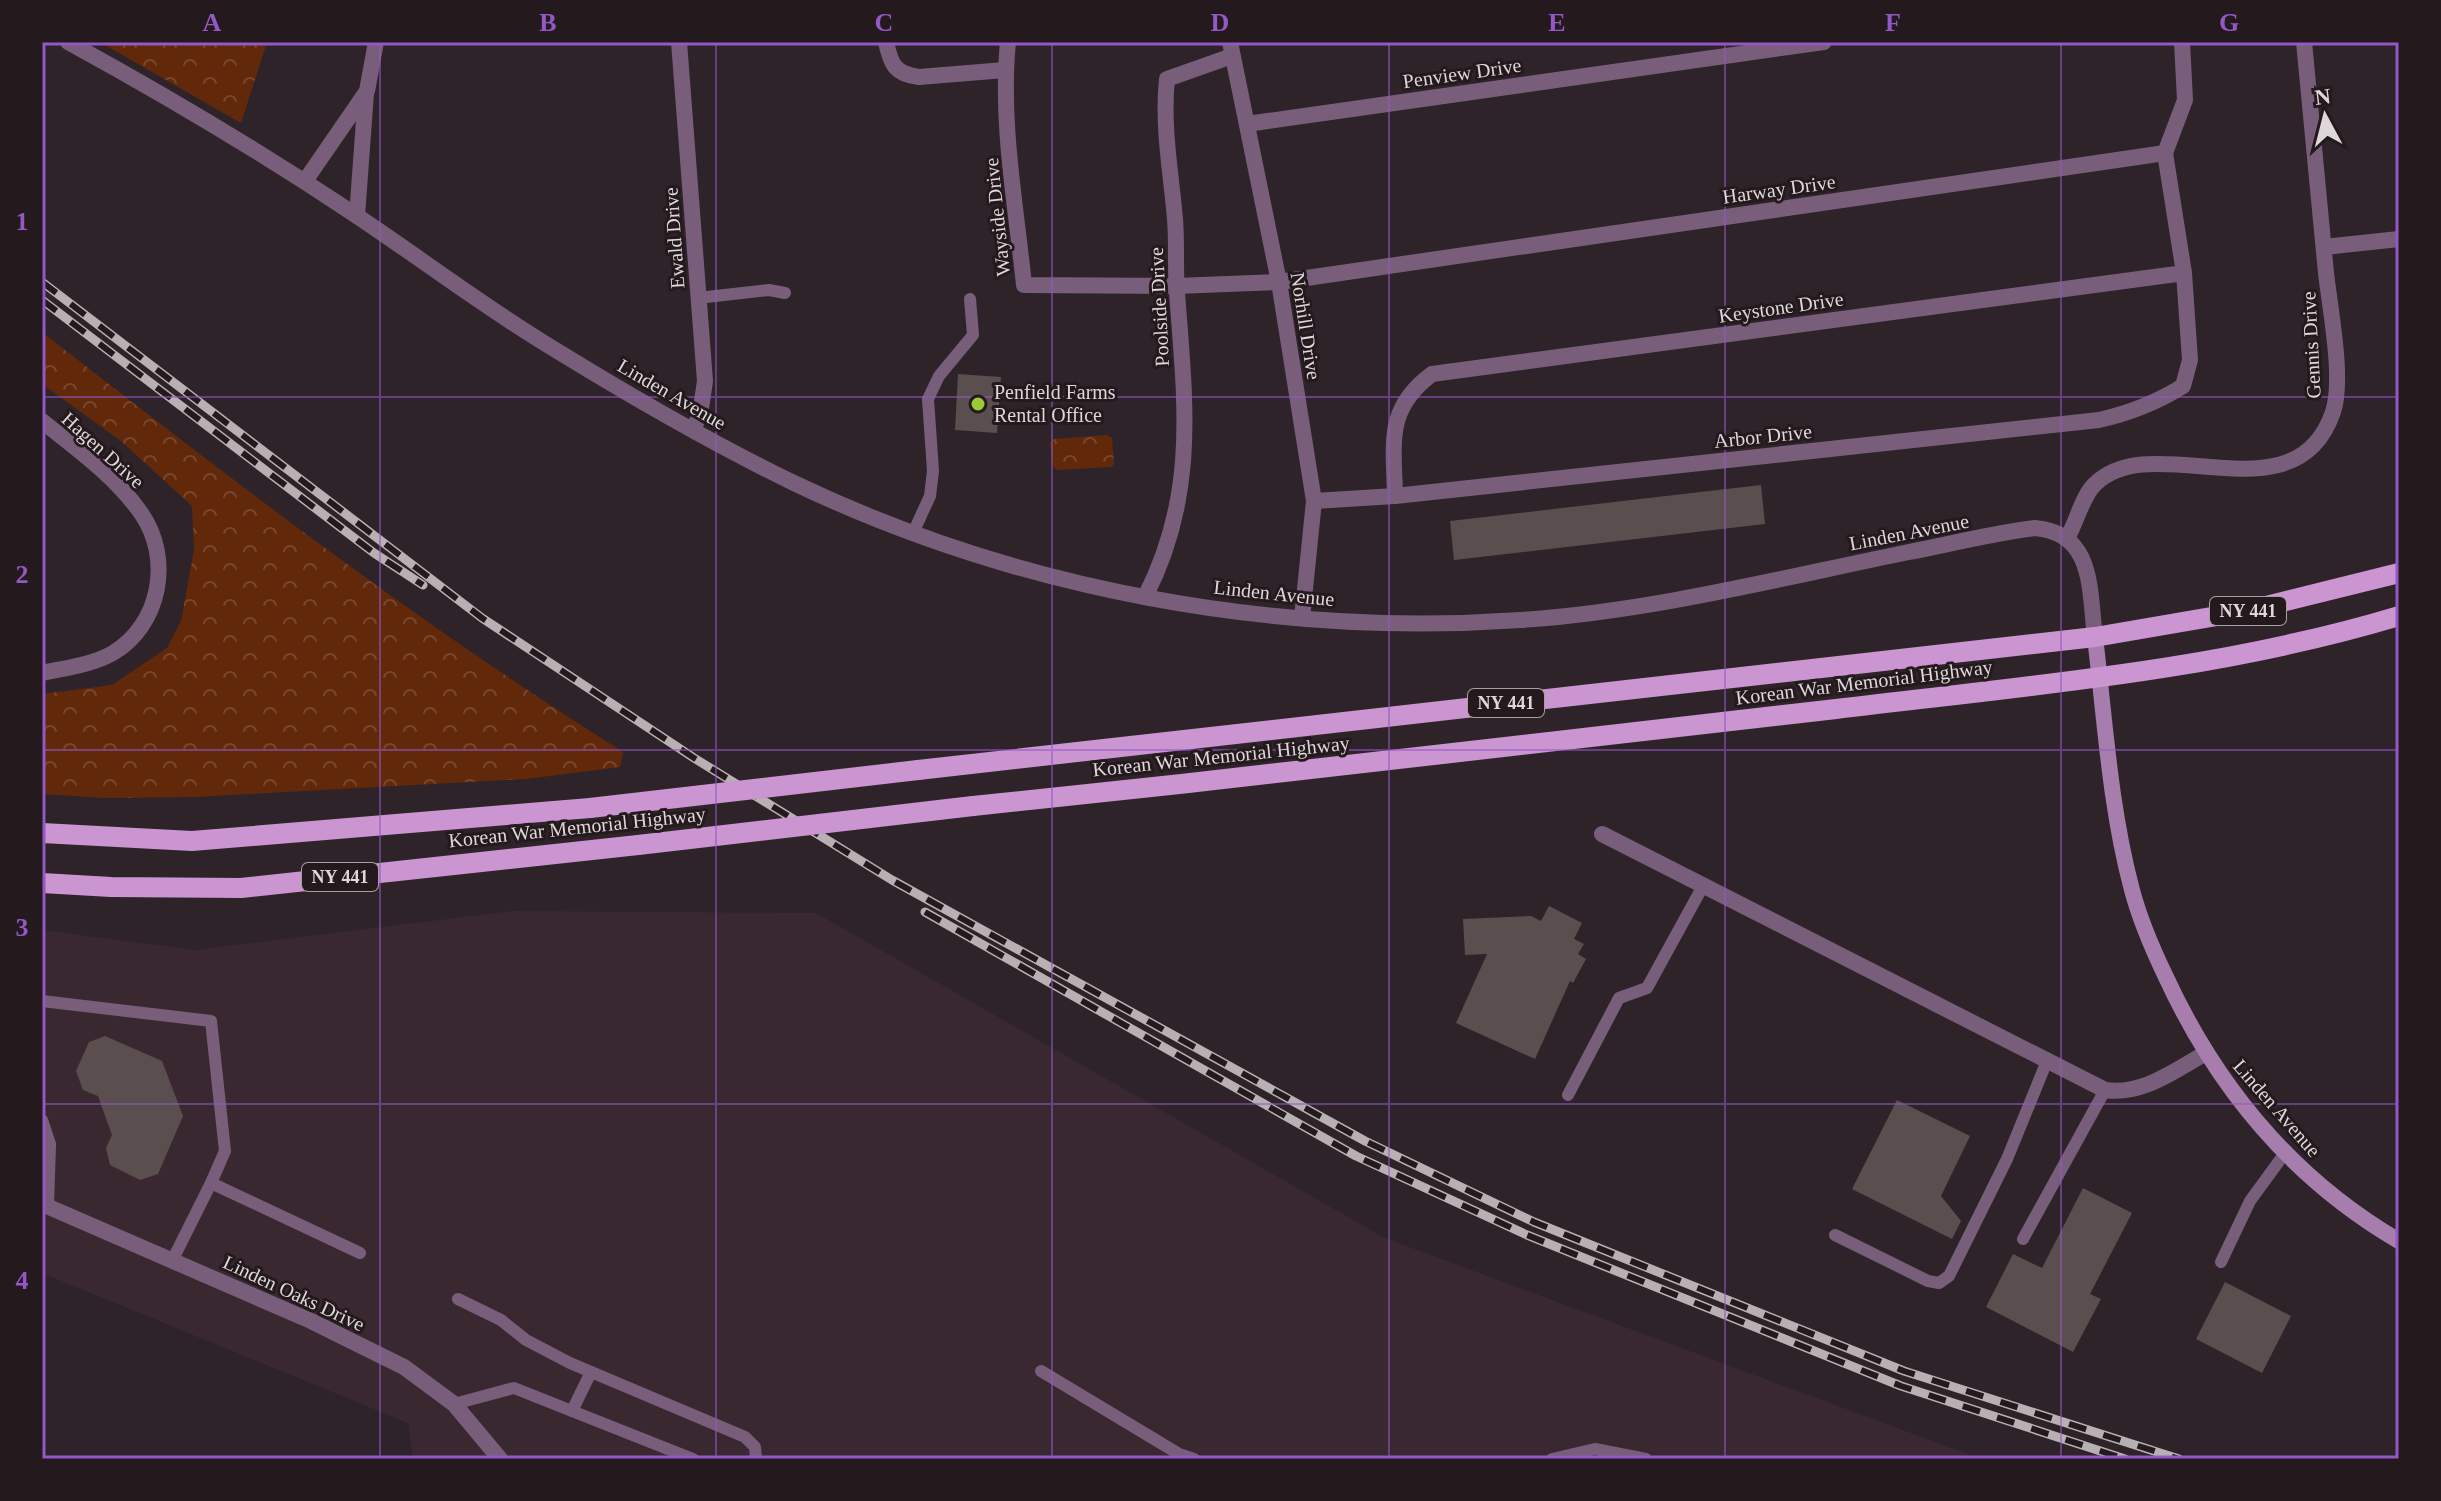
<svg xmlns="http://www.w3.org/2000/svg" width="2441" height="1501" viewBox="0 0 2441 1501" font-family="Georgia,serif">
<defs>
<pattern id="forest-crowns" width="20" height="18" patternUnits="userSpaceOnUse" patternTransform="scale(2)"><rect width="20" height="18" fill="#62280a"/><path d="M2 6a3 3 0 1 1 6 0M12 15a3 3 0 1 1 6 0" fill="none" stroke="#78462d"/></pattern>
</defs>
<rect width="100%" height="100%" fill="#2e2328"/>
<path fill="#3a2830" d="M513,911L816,913L1385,1238L1981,1459H413L408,1423L42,1273V930L195,950Z"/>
<g fill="url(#forest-crowns)">
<path d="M106,42H267L241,123L105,45Z"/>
<path d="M42,332C230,479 421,625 623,752L620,767L526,779L194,797L105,798L42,794V694L112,685L167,648L181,621L194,550L192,506L121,441L42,384Z"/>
<path d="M1107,435L1112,438L1114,464L1111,467L1057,470L1053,467L1050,443L1054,439Z"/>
</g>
<g fill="#5b4e4e">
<path d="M958,374L1001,377L997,433L955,430Z"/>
<path d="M1761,485L1765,524L1454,560L1450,521Z"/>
<path d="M1549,906L1582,923L1574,939L1584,944L1578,954L1586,959L1573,983L1570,981L1535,1059L1456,1023L1487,954L1465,955L1463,919L1531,916L1541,921Z"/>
<path d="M105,1036L162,1061L183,1116L158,1174L140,1180L110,1165L106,1148L112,1135L98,1096L83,1090L76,1071L89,1042Z"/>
<path d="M1897,1100L1970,1136L1941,1196L1961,1221L1952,1239L1852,1189Z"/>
<path d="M2083,1188L2132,1213L2090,1294L2101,1299L2073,1352L1986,1307L2013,1254L2042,1268Z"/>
<path d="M2225,1282L2291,1316L2262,1373L2196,1339Z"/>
</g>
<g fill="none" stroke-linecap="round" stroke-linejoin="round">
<g stroke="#785e7b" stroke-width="12">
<path d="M698,298L769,290L785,293"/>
<path d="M913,533L930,496L933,471L928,399L939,376L973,335L970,299"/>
<path d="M42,1001L211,1021L225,1151L211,1183L360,1253"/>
<path d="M1568,1095L1619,998L1647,988L1703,886"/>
<path d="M42,1120L50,1144L48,1207"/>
<path d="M1835,1235L1928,1281L1939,1283L1949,1276L2007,1159L2047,1061"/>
<path d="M2023,1239L2105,1090"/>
<path d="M173,1259L211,1183"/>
<path d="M2221,1262L2250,1201L2285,1153"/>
<path d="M458,1299L501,1320L526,1340L570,1363L745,1437L755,1447L756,1459"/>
<path d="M1041,1371L1179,1454L1194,1459"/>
<path d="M454,1404L514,1388L693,1459"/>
<path d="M572,1411L591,1372"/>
<path d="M1552,1459L1595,1449L1646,1459"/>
</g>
<g stroke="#785e7b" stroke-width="16">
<path d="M679,42L705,381L700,415L693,429"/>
<path d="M886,42C891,65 895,74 919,77L1005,70"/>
<path d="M1008,42C1000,122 1016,205 1024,285L1176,286L1279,282L2165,153"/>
<path d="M1230,42L1279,282L1314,501L1302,618"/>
<path d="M1247,124L1824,42"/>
<path d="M305,181L367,91L376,42"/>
<path d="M357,216L366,93"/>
<path d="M2324,247L2399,239"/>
<path d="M42,421C77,449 115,476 141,513C173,559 160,625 113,653C92,665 65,668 42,673"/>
<path d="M1395,496C1394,443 1385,409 1432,374L2184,273"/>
<path d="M1314,501L1395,496L2099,420C2130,413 2156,403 2183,386L2190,360L2184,273L2165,153L2185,100L2182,42"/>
<path d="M2067,538C2077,522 2082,496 2095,484C2154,426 2295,523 2333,412C2344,379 2330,309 2326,273C2318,196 2311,119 2304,42"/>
<path d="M1145,597C1198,494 1185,403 1177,292C1175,268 1177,243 1175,219C1171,172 1162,126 1167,79L1232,56"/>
<path d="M1602,834L2105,1090C2142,1096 2175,1070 2206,1053"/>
<path d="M42,1204L311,1321L404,1367L454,1404L500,1459"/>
</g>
<path stroke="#785e7b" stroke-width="16" d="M68,42C165,95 259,151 351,212C419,257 484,307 554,349C632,397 713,444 796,484C1019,590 1275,637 1521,620C1652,611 1781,578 1909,552C1951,544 1993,533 2035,528C2095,533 2089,591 2095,637"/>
<path stroke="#a67dac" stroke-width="16" d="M2095,637C2105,721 2110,808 2132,890C2140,920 2152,948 2165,975C2216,1086 2293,1179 2399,1241"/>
<g stroke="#ca95d1" stroke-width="20">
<path d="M918,770L2095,637L2246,611L2399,573"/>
<path d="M973,806C1261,776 1549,744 1836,709C2024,686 2217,671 2399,616"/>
<path d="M42,833L192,841L590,808"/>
<path d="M42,883L111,887L241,888L638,845"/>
</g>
<defs>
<g id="rail">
<path d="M42,282L482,618L694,758L892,880L1365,1141L1534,1222L1904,1371L2179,1459"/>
<path d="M42,300L374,553L423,585"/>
<path d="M925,912L1356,1156L1527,1235L1901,1386L2125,1459"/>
</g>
</defs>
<use href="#rail" stroke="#b8b0b3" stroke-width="9"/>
<use href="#rail" stroke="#241a1e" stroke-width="6" stroke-dasharray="18" stroke-linecap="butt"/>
<g stroke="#ca95d1" stroke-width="20">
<path d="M590,808L918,770"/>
<path d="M638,845L973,806"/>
</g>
</g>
<path fill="none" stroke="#9457c6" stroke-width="2" stroke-opacity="0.55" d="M380,42V1459M716,42V1459M1052,42V1459M1389,42V1459M1725,42V1459M2061,42V1459M42,397H2399M42,750H2399M42,1104H2399"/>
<circle fill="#9acb34" stroke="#241a1e" stroke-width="3" cx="978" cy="404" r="8"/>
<g text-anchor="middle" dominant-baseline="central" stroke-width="6" stroke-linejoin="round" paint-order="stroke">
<g fill="#241a1e" stroke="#a79fa2" stroke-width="2">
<rect x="2210" y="597" width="76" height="28" rx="6"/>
<rect x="1468" y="689" width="76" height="28" rx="6"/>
<rect x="302" y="863" width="76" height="28" rx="6"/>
</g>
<g font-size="18" font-weight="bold" fill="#dfd8db">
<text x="2248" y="611">NY 441</text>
<text x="1506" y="703">NY 441</text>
<text x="340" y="877">NY 441</text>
</g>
<g font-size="20" fill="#dfd8db" stroke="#241a1e">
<text transform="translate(1462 73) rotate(-8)">Penview Drive</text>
<text transform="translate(1779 189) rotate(-8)">Harway Drive</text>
<text transform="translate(997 217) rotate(-96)">Wayside Drive</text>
<text transform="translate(674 238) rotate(-94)">Ewald Drive</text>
<text transform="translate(1159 307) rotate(-93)">Poolside Drive</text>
<text transform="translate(1781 307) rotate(-8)">Keystone Drive</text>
<text transform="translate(1306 326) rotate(81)">Norhill Drive</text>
<text transform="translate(2311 345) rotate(-93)">Gennis Drive</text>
<text transform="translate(672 394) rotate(30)">Linden Avenue</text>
<text transform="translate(1763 436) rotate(-6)">Arbor Drive</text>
<text transform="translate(103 450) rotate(42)">Hagen Drive</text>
<text transform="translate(1909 532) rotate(-11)">Linden Avenue</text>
<text transform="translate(1274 593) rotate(6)">Linden Avenue</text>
<text transform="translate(1864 682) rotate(-7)">Korean War Memorial Highway</text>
<text transform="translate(1221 756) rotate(-6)">Korean War Memorial Highway</text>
<text transform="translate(577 827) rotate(-6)">Korean War Memorial Highway</text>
<text transform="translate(2277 1108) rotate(49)">Linden Avenue</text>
<text transform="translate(294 1293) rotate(25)">Linden Oaks Drive</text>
</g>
<g font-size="20" fill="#dfd8db" stroke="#241a1e" text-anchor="start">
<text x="994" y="392">Penfield Farms<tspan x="994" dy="23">Rental Office</tspan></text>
</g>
</g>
<rect width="2441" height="1501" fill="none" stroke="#241a1e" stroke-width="88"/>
<g transform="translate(2325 116) rotate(353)" stroke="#241a1e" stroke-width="6" paint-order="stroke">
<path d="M0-6L14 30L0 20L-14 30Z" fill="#dfd8db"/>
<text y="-12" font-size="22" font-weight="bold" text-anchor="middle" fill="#dfd8db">N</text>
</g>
<rect x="44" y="44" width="2353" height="1413" fill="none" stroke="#9457c6" stroke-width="3"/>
<g font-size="26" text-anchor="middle" font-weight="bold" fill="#9457c6">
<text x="212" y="31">A</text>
<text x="548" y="31">B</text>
<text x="884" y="31">C</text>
<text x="1220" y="31">D</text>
<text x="1557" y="31">E</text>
<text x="1893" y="31">F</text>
<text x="2229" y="31">G</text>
<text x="22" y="230">1</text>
<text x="22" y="583">2</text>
<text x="22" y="936">3</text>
<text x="22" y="1289">4</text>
</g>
</svg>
